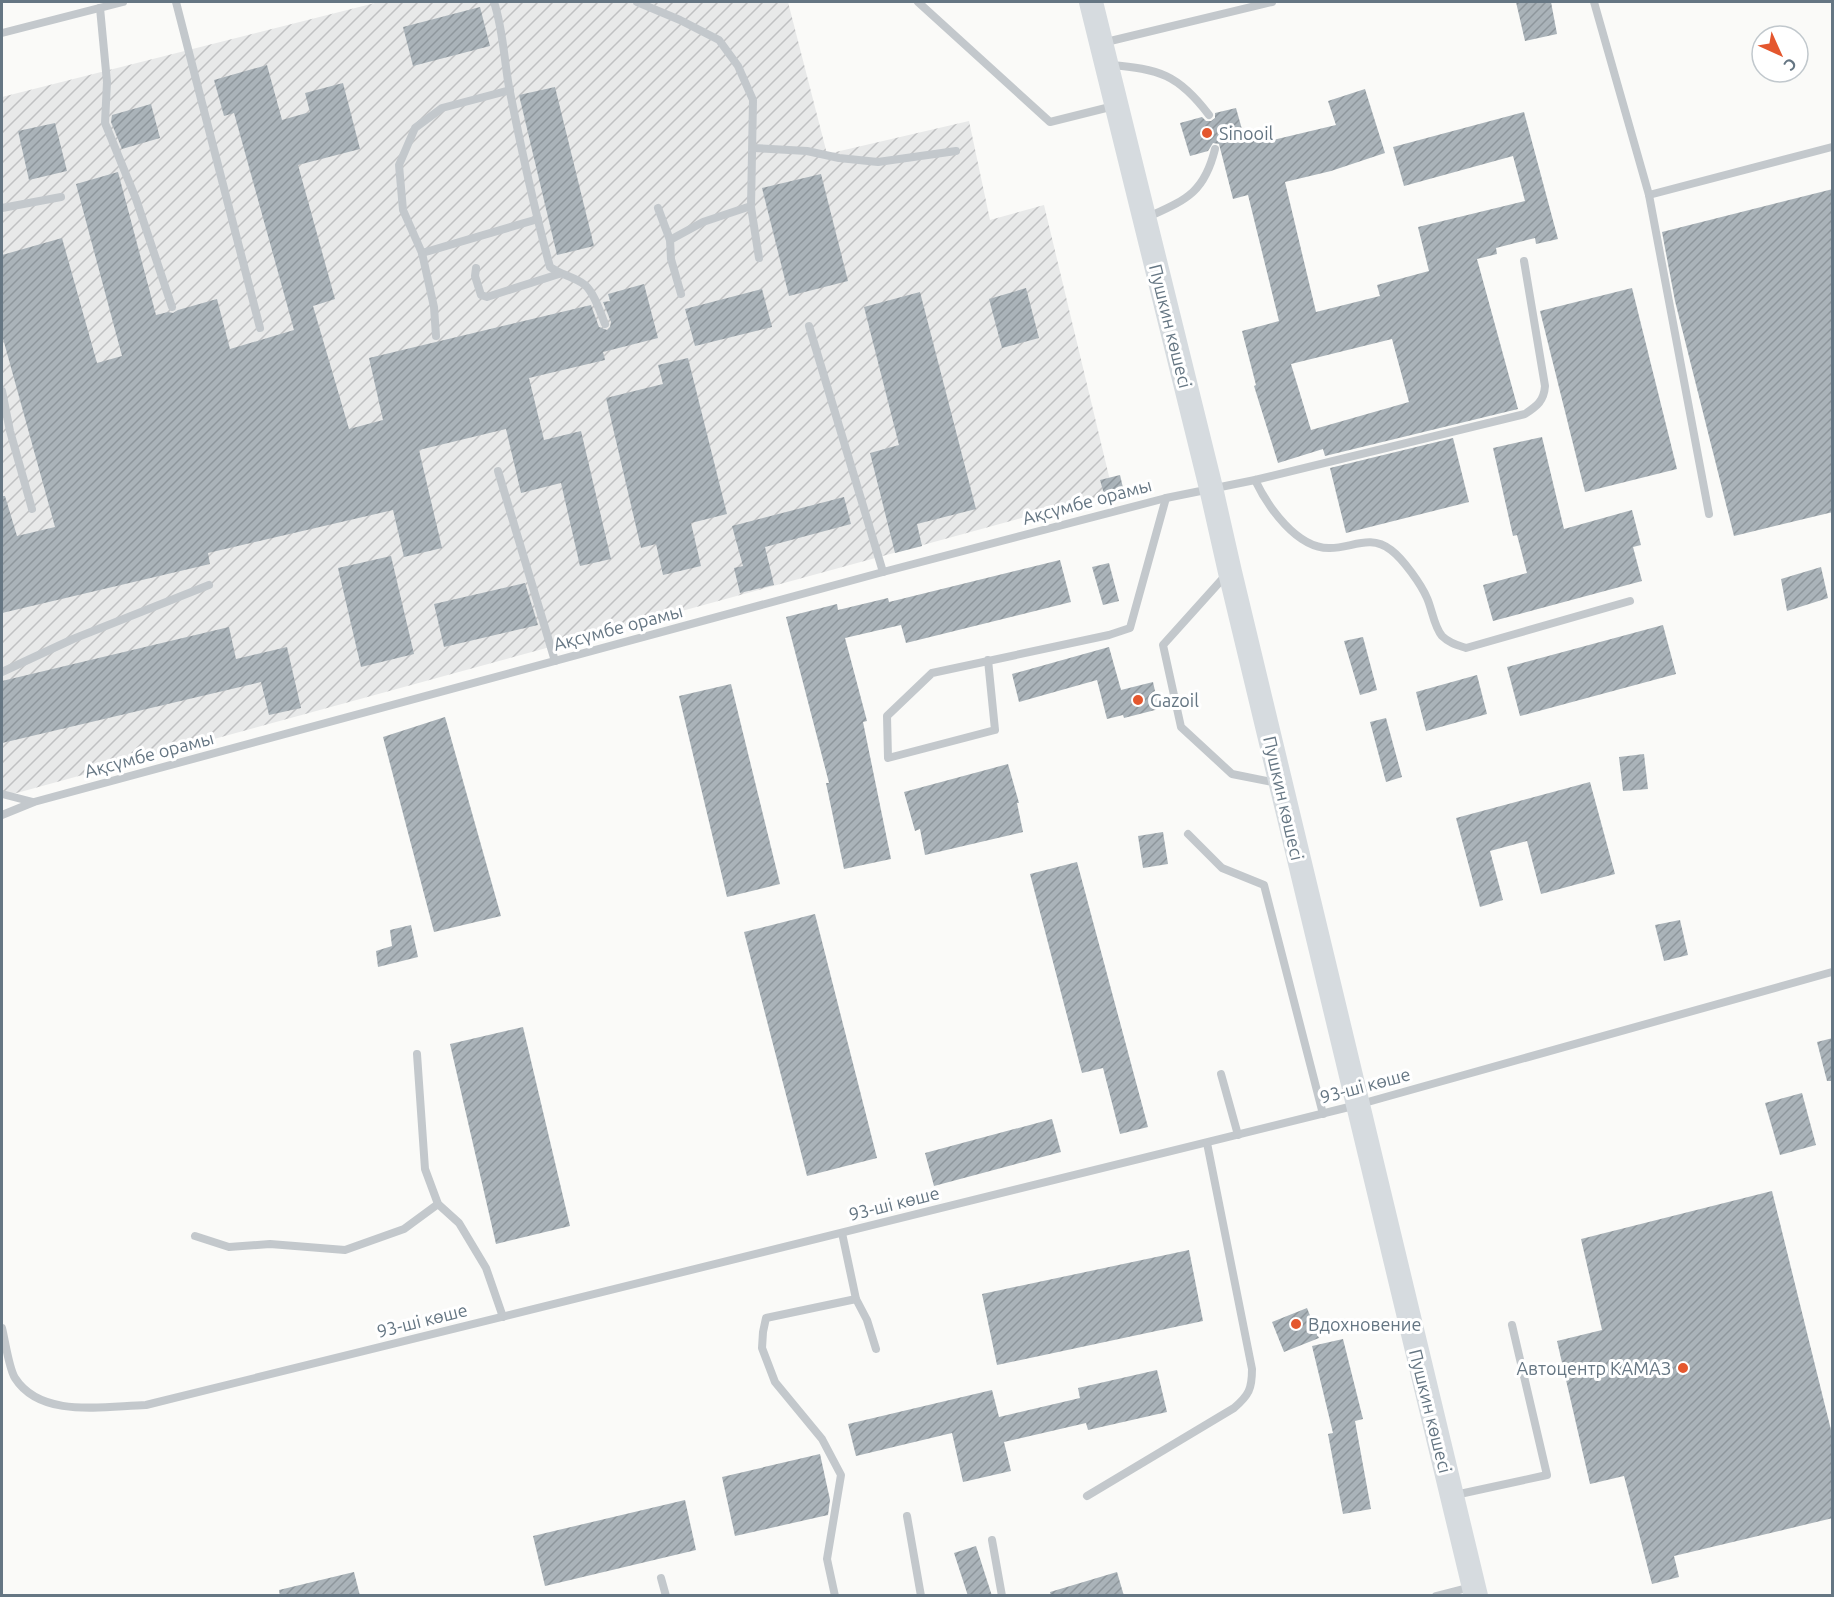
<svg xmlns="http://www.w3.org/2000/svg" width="1834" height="1597" viewBox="0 0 1834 1597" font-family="Ubuntu,sans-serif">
<defs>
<pattern id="industrial-furrows" width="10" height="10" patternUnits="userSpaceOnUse" patternTransform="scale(1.5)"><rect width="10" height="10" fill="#e8e9e9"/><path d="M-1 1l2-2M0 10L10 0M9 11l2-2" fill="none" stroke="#c0c1c2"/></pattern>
<pattern id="building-hatch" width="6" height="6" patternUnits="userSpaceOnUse" patternTransform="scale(1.5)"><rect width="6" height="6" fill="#aab3b9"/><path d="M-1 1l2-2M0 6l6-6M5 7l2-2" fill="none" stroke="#8e969c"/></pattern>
</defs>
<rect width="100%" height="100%" fill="#fafaf8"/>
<path fill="url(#industrial-furrows)" d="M379,2H788L827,154L969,121L990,220L1044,205L1113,493L2,797V97Z"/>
<g fill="url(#building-hatch)" fill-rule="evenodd">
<path d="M1516,2H1551L1557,34L1525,41Z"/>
<path d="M480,7L490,46L413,66L403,27Z"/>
<path d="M267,65L282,120L310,112L305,93L343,83L360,149L298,165L335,299L313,306L349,429L383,420L369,358L591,305L599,327L607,330L610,327L611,322L603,302L610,301L608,294L644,284L658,338L603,352L605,360L529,378L544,440L581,431L611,559L580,566L561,483L521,493L506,429L419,450L442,548L404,557L393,510L208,553L210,564L2,613V496H5L17,536L55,527L2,335V255L62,238L97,363L122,356L76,184L118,172L156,315L168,312L173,313L178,310L217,299L230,349L294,330L234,113L224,116L214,80Z"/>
<path d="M555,87L594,246L557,255L519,95Z"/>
<path d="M1365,89L1385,153L1331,171L1285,182L1316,312L1380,296L1377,285L1429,271L1418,227L1525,201L1513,156L1404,186L1393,147L1524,112L1558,239L1536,244L1535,238L1496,248L1497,254L1477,259L1518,409L1325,456L1323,449L1278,463L1254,386L1256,385L1242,331L1279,321L1248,195L1233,199L1219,144L1213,143L1208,151L1190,156L1180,123L1202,117L1206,121H1211L1215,118V113L1236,108L1245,140L1271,133L1273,140L1336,125L1328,101ZM1392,339L1409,402L1311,430L1291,364Z"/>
<path d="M151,104L160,138L122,149L111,122L112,115Z"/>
<path d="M55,123L67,171L29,180L18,131Z"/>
<path d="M821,174L848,281L789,296L762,188Z"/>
<path d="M1833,189V512L1734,536L1675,301L1662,232Z"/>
<path d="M1026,288L1039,338L1002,348L989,299Z"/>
<path d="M1632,288L1677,469L1585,492L1540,311Z"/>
<path d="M762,289L772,327L695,346L685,309Z"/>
<path d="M920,292L976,509L917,524L922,546L895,553L870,453L899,445L864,307Z"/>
<path d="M688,358L727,514L691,523L701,566L663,575L656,544L641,548L606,398L663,384L658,365Z"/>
<path d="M1542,437L1564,529L1632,510L1641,545L1633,547L1642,581L1493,621L1483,585L1527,573L1517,535L1513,536L1493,448Z"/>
<path d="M1453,438L1469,502L1346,533L1330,468Z"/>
<path d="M1120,475L1125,496L1106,501L1100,480Z"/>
<path d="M844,497L851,524L765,547L774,585L740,593L734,568L743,566L732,526Z"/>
<path d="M391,556L414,654L361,667L338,568Z"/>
<path d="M1060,560L1071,602L906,643L901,625L845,638L867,721L863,722L891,859L844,869L826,783H829L786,617L837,604L838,610L888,598L889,602Z"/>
<path d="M1109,563L1119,601L1103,605L1092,567Z"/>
<path d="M1821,567L1828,598L1787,611L1781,579Z"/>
<path d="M525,583L538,625L444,647L434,604Z"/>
<path d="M1663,625L1676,674L1520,716L1507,667Z"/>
<path d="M229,627L236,659L287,647L301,708L269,715L261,682L2,743V681Z"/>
<path d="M1363,637L1377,690L1360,695L1344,641Z"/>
<path d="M1109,647L1121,690L1153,682L1159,709L1124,718L1123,715L1107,719L1097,680L1019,702L1012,674Z"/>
<path d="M1477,675L1487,714L1426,731L1416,692Z"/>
<path d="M731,684L780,884L727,897L679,696Z"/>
<path d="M445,717L501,916L434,932L383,737Z"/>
<path d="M1386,718L1402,777L1386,782L1370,722Z"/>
<path d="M1644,754L1648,789L1623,791L1619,757Z"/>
<path d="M1008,764L1019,803H1017L1023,832L925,855L920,829L915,831L904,792Z"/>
<path d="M1590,782L1615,874L1541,894L1527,841L1490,851L1503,900L1480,907L1456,818Z"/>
<path d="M1163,832L1168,864L1143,868L1138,836Z"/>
<path d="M1077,862L1148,1127L1120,1134L1103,1068L1082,1073L1030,874Z"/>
<path d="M815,914L877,1158L807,1176L744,932Z"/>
<path d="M1680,920L1688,955L1664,961L1655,925Z"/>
<path d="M411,925L418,957L378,967L376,951L392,946L390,930Z"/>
<path d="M523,1027L570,1226L496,1244L450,1044Z"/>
<path d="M1833,1038V1081H1827L1817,1042Z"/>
<path d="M1802,1093L1816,1145L1780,1155L1765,1103Z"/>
<path d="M1052,1119L1061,1152L934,1186L925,1153Z"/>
<path d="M1772,1191L1833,1438V1518L1674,1556L1679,1577L1652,1584L1624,1476L1590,1484L1557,1341L1602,1330L1581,1239Z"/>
<path d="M1189,1250L1203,1321L997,1365L982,1294Z"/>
<path d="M1307,1308L1319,1338L1284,1352L1272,1322Z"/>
<path d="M1343,1339L1363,1419L1355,1421L1371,1509L1343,1514L1328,1434L1333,1433L1312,1346Z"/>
<path d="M1157,1370L1167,1412L1088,1430L1086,1423L1004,1442L1011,1471L963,1482L952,1433L856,1456L848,1424L992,1390L999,1417L1080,1398L1078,1388Z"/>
<path d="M820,1454L830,1500L828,1515L735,1536L722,1477Z"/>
<path d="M685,1500L696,1550L545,1586L533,1536Z"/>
<path d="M976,1546L992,1596H968L954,1553Z"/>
<path d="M354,1572L360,1596H280L279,1590Z"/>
<path d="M1117,1572L1124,1596H1051L1050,1592Z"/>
</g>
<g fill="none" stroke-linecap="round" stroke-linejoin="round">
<g stroke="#c3c8cc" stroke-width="8">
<path d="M176,2L260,328"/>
<path d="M494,2C503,29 504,59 509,87C521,148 534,208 550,267C561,275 575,277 585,285C595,294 600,312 605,324"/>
<path d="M637,2L680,20L719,40L738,66L753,100L751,207L759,258"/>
<path d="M918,2L1050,122L1114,106"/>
<path d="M1594,2L1649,195L1709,514"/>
<path d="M100,8L107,82L105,123L136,199L172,307"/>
<path d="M2,33L123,2"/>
<path d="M1102,43L1272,2"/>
<path d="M1110,65C1159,69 1178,74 1209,115"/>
<path d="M753,148L807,151L839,158L878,162L956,151"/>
<path d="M1649,195L1832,147"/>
<path d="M2,208L61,197"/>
<path d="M658,208L670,240L671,259L681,294"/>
<path d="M1146,218C1185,200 1204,194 1215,149"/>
<path d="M670,240L703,222L751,206"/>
<path d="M422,253L538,219"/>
<path d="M476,268L475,276L481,295L487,297L559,274"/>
<path d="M809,326L883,572"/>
<path d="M436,336L434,307L422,253L403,210L399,165L415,128L442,108L510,90"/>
<path d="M2,391L10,431L32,509"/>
<path d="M498,471L555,661"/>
<path d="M1255,480C1268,507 1297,549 1330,548C1352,548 1370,534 1391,550C1403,559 1421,584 1427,598C1432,609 1434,627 1442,636C1449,643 1457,645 1466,648L1630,601"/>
<path d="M1226,575L1163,645L1181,727L1232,774L1277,783"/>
<path d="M988,660L995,730L888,758L887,716L932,673L1109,635L1130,628L1166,498"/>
<path d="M2,672L73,639L209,585"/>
<path d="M2,794L33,802"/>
<path d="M2,815L34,802L883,572L1166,498L1255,480L1525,414C1537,406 1544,401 1545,386L1524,261"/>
<path d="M1188,834L1222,868L1264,885L1323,1114"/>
<path d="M417,1054L425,1169L438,1204L459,1223L486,1268L503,1317"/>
<path d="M1221,1074L1238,1135"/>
<path d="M842,1233L856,1299"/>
<path d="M195,1236L229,1247L270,1244L345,1250L404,1229L438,1204"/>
<path d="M2,1328C5,1340 9,1369 15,1378C41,1419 105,1406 146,1405L1357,1105L1832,972"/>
<path d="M1455,1495L1547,1475L1512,1325"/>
<path d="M1087,1496L1234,1408C1249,1395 1252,1389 1252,1369L1207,1143"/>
<path d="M907,1516L921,1596"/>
<path d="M992,1540L1002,1596"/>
<path d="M661,1578L666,1596"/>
<path d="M835,1596L827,1559L841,1475L822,1439L775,1382L762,1348L763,1332L766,1318L856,1299L867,1320L876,1349"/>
<path d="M1436,1596L1471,1587"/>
</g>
<path stroke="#d6dbdf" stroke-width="24" d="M1091,2L1211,488L1230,572L1476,1596"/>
</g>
<g fill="#e4572e" stroke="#fff" stroke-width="2">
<circle cx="1207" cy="133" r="6"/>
<circle cx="1138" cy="700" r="6"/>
<circle cx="1296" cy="1324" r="6"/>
<circle cx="1683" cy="1368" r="6"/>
</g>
<g text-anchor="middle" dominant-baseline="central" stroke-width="6" stroke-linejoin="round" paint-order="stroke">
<g font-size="18" fill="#657683" stroke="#fff" text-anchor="start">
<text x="1219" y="133">Sinooil</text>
<text x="1150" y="700">Gazoil</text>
<text x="1308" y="1324">Вдохновение</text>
<text x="1671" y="1368" text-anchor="end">Автоцентр КАМАЗ</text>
</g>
<g font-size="18" fill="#657683" stroke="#fff">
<text transform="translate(1171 326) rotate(76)">Пушкин көшесі</text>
<text transform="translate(1087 501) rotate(-15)">Ақсүмбе орамы</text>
<text transform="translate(618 627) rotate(-15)">Ақсүмбе орамы</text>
<text transform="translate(149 754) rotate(-15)">Ақсүмбе орамы</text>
<text transform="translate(1284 798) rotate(77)">Пушкин көшесі</text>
<text transform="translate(1365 1085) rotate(-15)">93-ші көше</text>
<text transform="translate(894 1203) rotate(-14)">93-ші көше</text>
<text transform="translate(422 1320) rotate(-14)">93-ші көше</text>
<text transform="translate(1431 1411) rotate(76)">Пушкин көшесі</text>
</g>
</g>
<rect width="1834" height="1597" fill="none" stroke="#657683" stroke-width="6"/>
<g transform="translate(1780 54) rotate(135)"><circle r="28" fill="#ffffff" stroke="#c1c8cd" stroke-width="1.5"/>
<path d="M0-4.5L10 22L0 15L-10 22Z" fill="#e4572e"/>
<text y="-9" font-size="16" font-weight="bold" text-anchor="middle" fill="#657683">С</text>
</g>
</svg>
